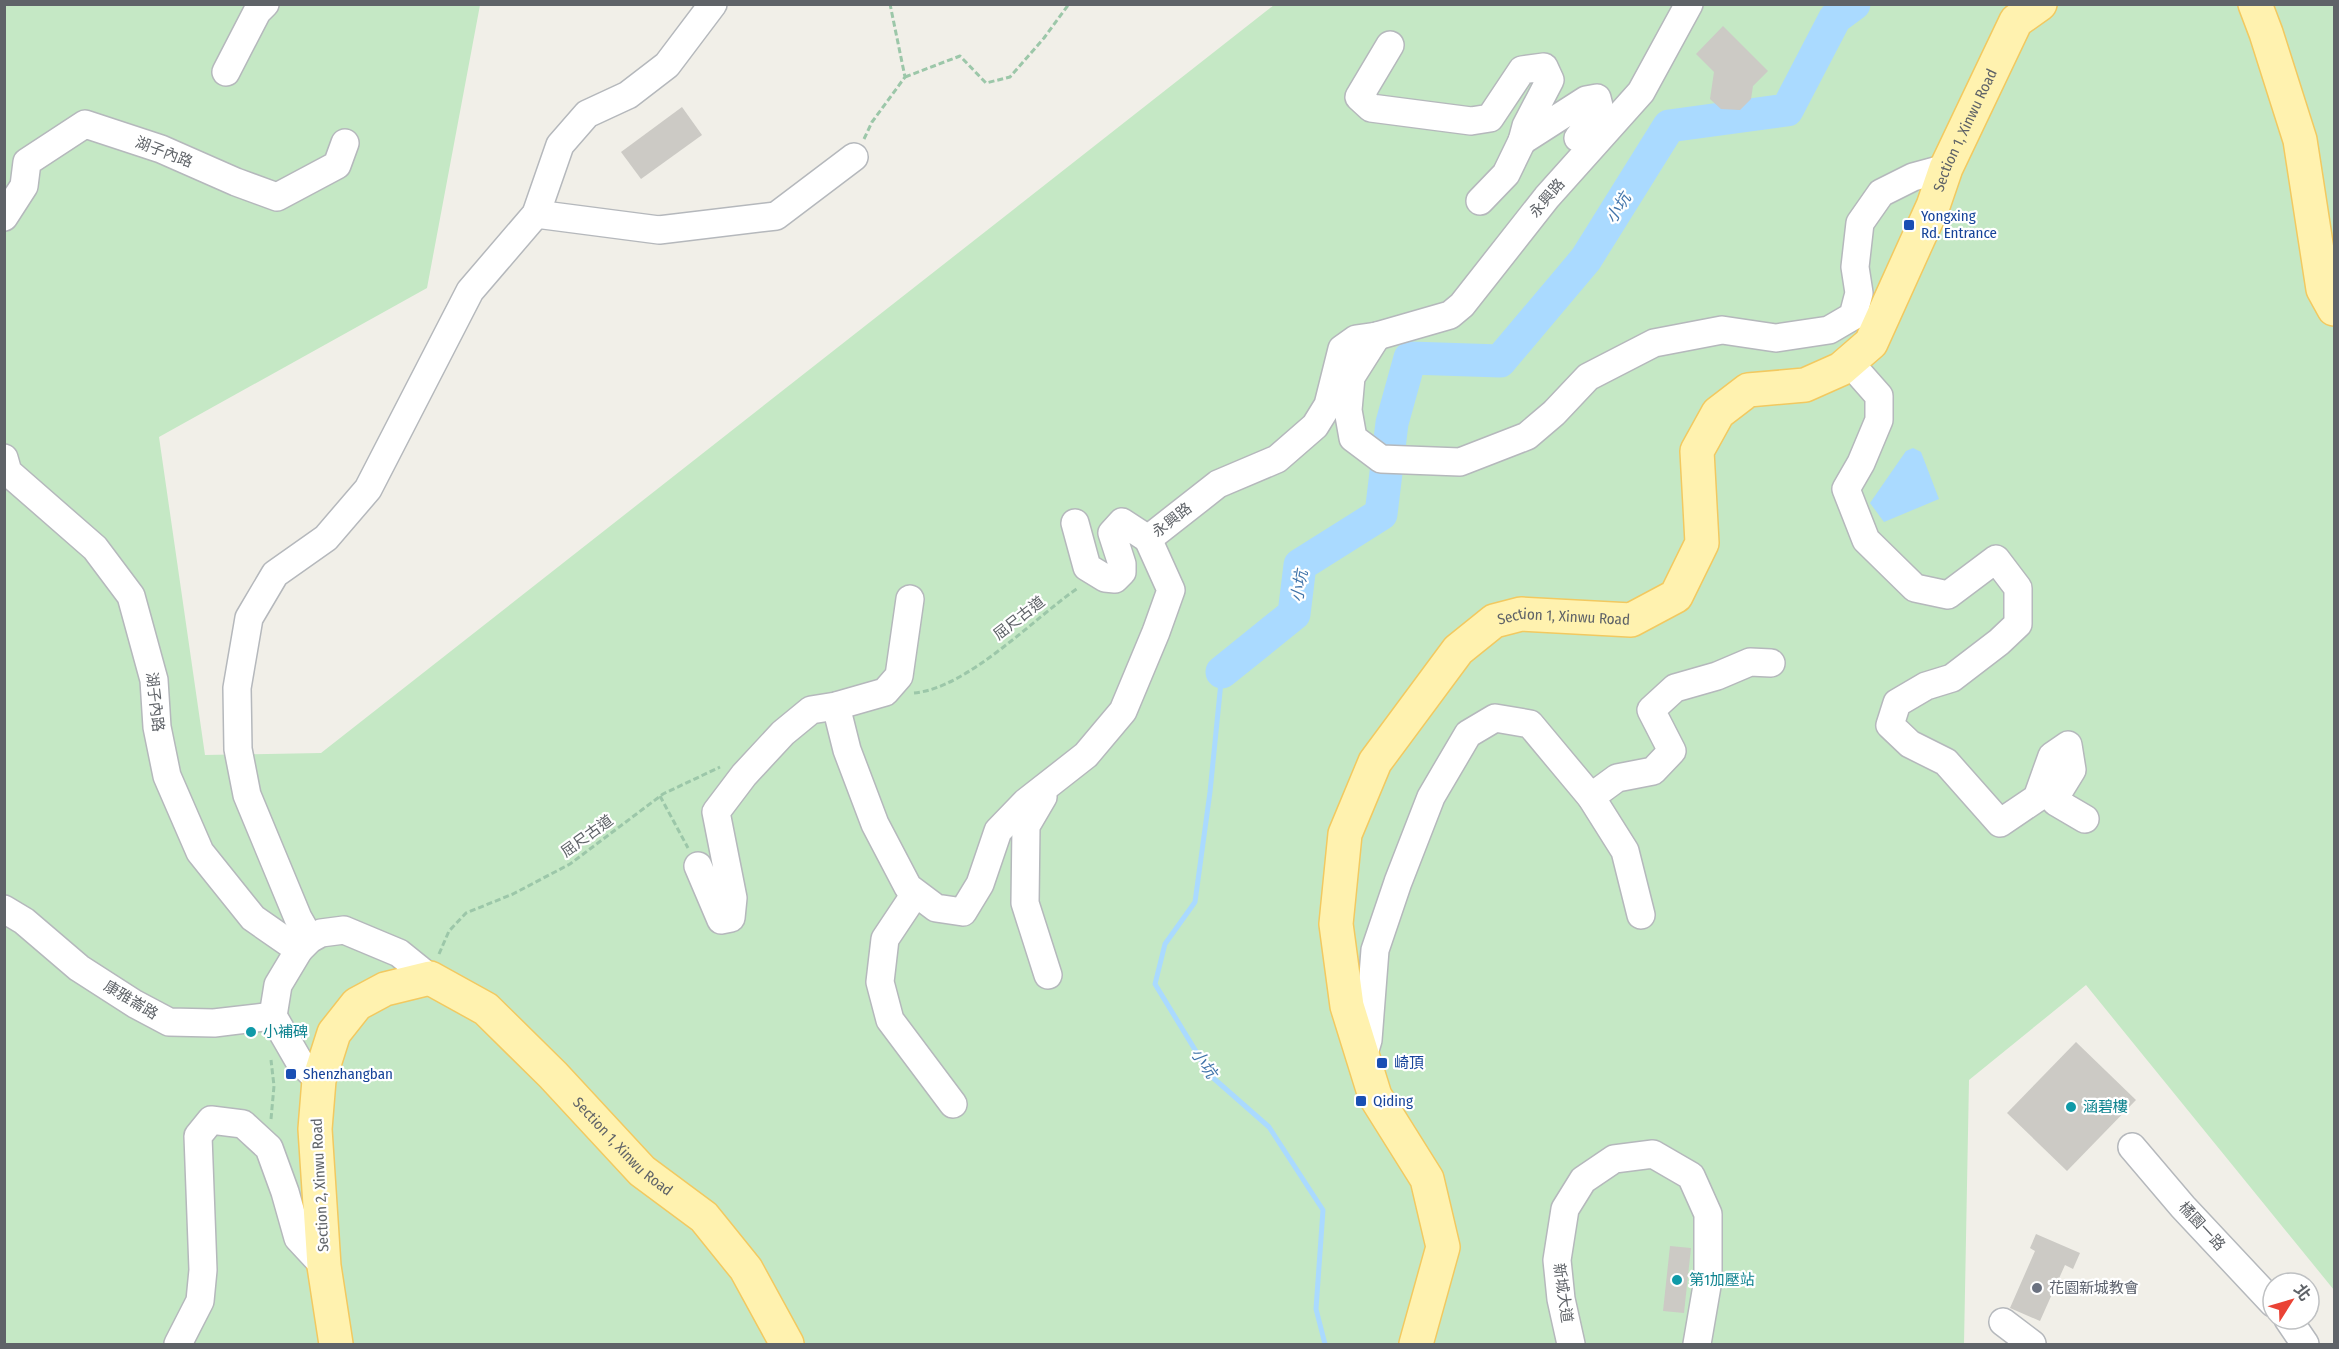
<svg xmlns="http://www.w3.org/2000/svg" width="2339" height="1349" viewBox="0 0 2339 1349" font-family="'Fira Sans Condensed','Noto Sans TC',sans-serif">
<rect width="100%" height="100%" fill="#f1efe8"/>
<path fill="#c5e8c5" d="M5,5H480L427,288L159,437L205,755L321,753L1274,5H2334V1290L2086,985L1969,1080L1964,1344H5Z"/>
<path fill="#aadaff" d="M1913,448L1921,452L1939,499L1884,522L1870,503L1906,451Z"/>
<g fill="none" stroke-linecap="round" stroke-linejoin="round">
<path stroke="#aadaff" stroke-width="5" d="M1222,672L1210,792L1195,902L1165,944L1155,984L1211,1076L1269,1127L1323,1210L1316,1309L1325,1344"/>
<path stroke="#aadaff" stroke-width="33" d="M1222,672L1294,614L1300,565L1381,514L1392,423L1410,358L1500,361L1586,259L1669,126L1787,110L1835,18L1854,4"/>
</g>
<g fill="#cccac5">
<path d="M1723,26L1768,71L1753,86L1751,99L1740,110L1721,109L1710,99L1714,72L1696,54Z"/>
<path d="M682,107L702,135L641,179L621,152Z"/>
<path d="M2076,1042L2136,1100L2067,1171L2007,1113Z"/>
<path d="M2036,1234L2080,1253L2073,1269L2065,1265L2040,1321L2010,1308L2035,1251L2030,1248Z"/>
<path d="M1670,1246L1691,1248L1684,1313L1663,1311Z"/>
</g>
<g fill="none" stroke-linecap="round" stroke-linejoin="round">
<defs>
<g id="minor">
<path d="M1390,45L1359,97L1371,108L1471,121L1490,118L1522,70L1544,67L1550,80L1526,126L1522,141L1586,100L1597,98L1600,110L1578,138"/>
<path d="M226,72L257,12L265,4"/>
<path d="M1480,201L1506,174L1522,141"/>
<path d="M536,214L659,230L776,216L854,157"/>
<path d="M4,217L24,186L27,162L85,124L161,149L236,182L277,197L337,165L345,143"/>
<path d="M1377,336L1351,377L1348,410L1353,438L1381,459L1460,462L1527,436L1554,413L1588,377L1654,343L1722,330L1776,338L1829,330L1853,316L1859,293L1855,267L1860,223L1881,193L1913,177L1946,168"/>
<path d="M1849,362L1879,396V420L1861,463L1846,489L1866,540L1915,588L1948,595L1996,559L2018,588V624L1999,642L1952,678L1926,686L1897,703L1890,725L1910,744L1946,762L2000,823L2037,798L2052,756L2068,745L2072,770L2056,796V802L2085,819"/>
<path d="M4,458L8,472L95,548L131,596L154,680L157,727L167,776L200,852L253,918L299,950"/>
<path d="M1075,523L1087,567L1105,578L1115,579L1122,572V564L1112,533L1122,522L1148,539"/>
<path d="M1148,539L1218,484L1277,459L1315,426L1328,405L1342,349L1356,339L1377,336L1450,315L1462,305L1547,197L1641,92L1689,4"/>
<path d="M836,706L847,750L875,824L908,887L936,908L963,912L980,884L998,831L1026,802L1086,755L1123,711L1156,632L1171,590L1148,539"/>
<path d="M1043,797L1026,826L1025,903L1048,975"/>
<path d="M1591,797L1617,778L1653,771L1672,751L1651,710L1675,688L1717,676L1750,662L1771,663"/>
<path d="M698,866L721,920L731,918L733,898L716,812L744,775L783,733L811,710L836,706L885,692L899,676L910,599"/>
<path d="M915,894L885,939L880,982L890,1020L953,1104"/>
<path d="M4,909L24,921L79,968L135,1004L169,1022L214,1023L273,1016L299,1061L319,1080"/>
<path d="M310,939L298,918L247,795L238,749L237,688L249,618L275,574L326,538L368,489L470,291L536,214L560,145L587,114L628,95L667,65L713,4"/>
<path d="M273,1016L278,985L299,950L310,939L321,933L344,930L399,953L430,978"/>
<path d="M1363,1057L1368,1040L1375,950L1398,882L1431,797L1468,734L1495,718L1530,724L1591,797L1625,851L1641,915"/>
<path d="M2132,1147L2183,1207L2273,1303"/>
<path d="M2288,1319L2305,1344"/>
<path d="M2003,1322L2032,1344"/>
<path d="M178,1344L200,1301L203,1270L198,1136L211,1120L243,1124L269,1148L285,1192L298,1238L324,1266"/>
<path d="M1571,1344L1561,1299L1557,1260L1565,1209L1583,1180L1614,1159L1653,1154L1691,1176L1708,1214V1280L1697,1344"/>
</g>
<g id="major">
<path d="M2255,4L2266,33L2300,140L2323,289L2334,309"/>
<path id="s1" d="M336,1344L324,1266L315,1129L319,1080L334,1033L357,1004L385,989L430,978L486,1009L553,1075L642,1171L704,1217L746,1269L787,1344"/>
<path id="s2" d="M1416,1344L1443,1247L1427,1179L1375,1096L1347,1006L1336,924L1345,834L1375,762L1458,650L1494,621L1521,614L1631,620L1676,596L1702,543L1697,451L1718,413L1748,390L1805,385L1841,369L1871,343L1933,206L1946,168L2016,21L2040,4"/>
</g>
</defs>
<use href="#minor" stroke="#b5b8bc" stroke-width="30"/>
<use href="#major" stroke="#f2c960" stroke-width="36"/>
<g stroke="#9cc7a9" stroke-width="3" stroke-dasharray="6 3" stroke-linecap="butt">
<path d="M905,77L960,56L986,83L1010,77L1044,38L1069,4"/>
<path d="M864,139L872,122L905,77L890,4"/>
<path d="M914,693C968,688 1034,618 1078,588"/>
<path d="M660,796L688,848"/>
<path d="M439,954L449,931L466,913L513,894L570,864L663,794L720,767"/>
<path d="M271,1119L274,1086L271,1060"/>
</g>
<use href="#minor" stroke="#fff" stroke-width="27"/>
<use href="#major" stroke="#fff2af" stroke-width="33"/>
</g>
<g fill="#1a4fb4" stroke="#fff" stroke-width="2">
<rect x="1903" y="219" width="12" height="12" rx="3"/>
<rect x="1376" y="1057" width="12" height="12" rx="3"/>
<rect x="285" y="1068" width="12" height="12" rx="3"/>
<rect x="1355" y="1095" width="12" height="12" rx="3"/>
</g>
<g fill="#0f9aa8" stroke="#fff" stroke-width="2">
<circle cx="251" cy="1032" r="6"/>
<circle cx="2071" cy="1107" r="6"/>
<circle cx="1677" cy="1280" r="6"/>
</g>
<circle fill="#6b7280" stroke="#fff" stroke-width="2" cx="2037" cy="1288" r="6"/>
<g text-anchor="middle" dominant-baseline="central" stroke-width="4.5" stroke-linejoin="round" paint-order="stroke">
<g font-size="15" fill="#5f6368" stroke="#fff">
<text stroke="none"><textPath href="#s2" startOffset="1590">Section 1, Xinwu Road</textPath></text>
<text transform="translate(164 152) rotate(21)">湖子內路</text>
<text transform="translate(1547 198) rotate(-50)">永興路</text>
<text transform="translate(1172 520) rotate(-38)">永興路</text>
<text transform="translate(1019 618) rotate(-38)">屈尺古道</text>
<text stroke="none"><textPath href="#s2" startOffset="870">Section 1, Xinwu Road</textPath></text>
<text transform="translate(155 702) rotate(83)">湖子內路</text>
<text transform="translate(587 836) rotate(-36)">屈尺古道</text>
<text transform="translate(131 1000) rotate(31)">康雅崙路</text>
<text stroke="none"><textPath href="#s1" startOffset="688">Section 1, Xinwu Road</textPath></text>
<text transform="translate(320 1185) rotate(-93)">Section 2, Xinwu Road</text>
<text transform="translate(2202 1226) rotate(47)">橘園一路</text>
<text transform="translate(1563 1293) rotate(82)">新城大道</text>
</g>
<g font-size="15" fill="#164399" stroke="#fff" text-anchor="start">
<text x="1921" y="216">Yongxing<tspan x="1921" dy="17">Rd. Entrance</tspan></text>
<text x="1394" y="1063">崎頂</text>
<text x="303" y="1074">Shenzhangban</text>
<text x="1373" y="1101">Qiding</text>
</g>
<g font-size="15" fill="#0d838f" stroke="#fff" text-anchor="start">
<text x="263" y="1032">小補碑</text>
<text x="2083" y="1107">涵碧樓</text>
<text x="1689" y="1280">第1加壓站</text>
</g>
<g font-size="15" fill="#5b616d" stroke="#fff" text-anchor="start">
<text x="2049" y="1288">花園新城教會</text>
</g>
<g font-size="16" font-style="italic" fill="#4174aa" stroke="#fff">
<text transform="translate(1618 208) rotate(-58)">小坑</text>
<text transform="translate(1299 586) rotate(-80)">小坑</text>
<text transform="translate(1204 1063) rotate(55)">小坑</text>
</g>
</g>
<rect width="2339" height="1349" fill="none" stroke="#5f6368" stroke-width="12"/>
<g transform="translate(2291 1301) rotate(53)"><circle r="28" fill="#ffffff" stroke="#bfc1c3" stroke-width="1.5"/>
<path d="M0-4.5L10 22L0 15L-10 22Z" fill="#ea4335"/>
<text y="-9" font-size="16" font-weight="bold" text-anchor="middle" fill="#5f6368">北</text>
</g>
</svg>
